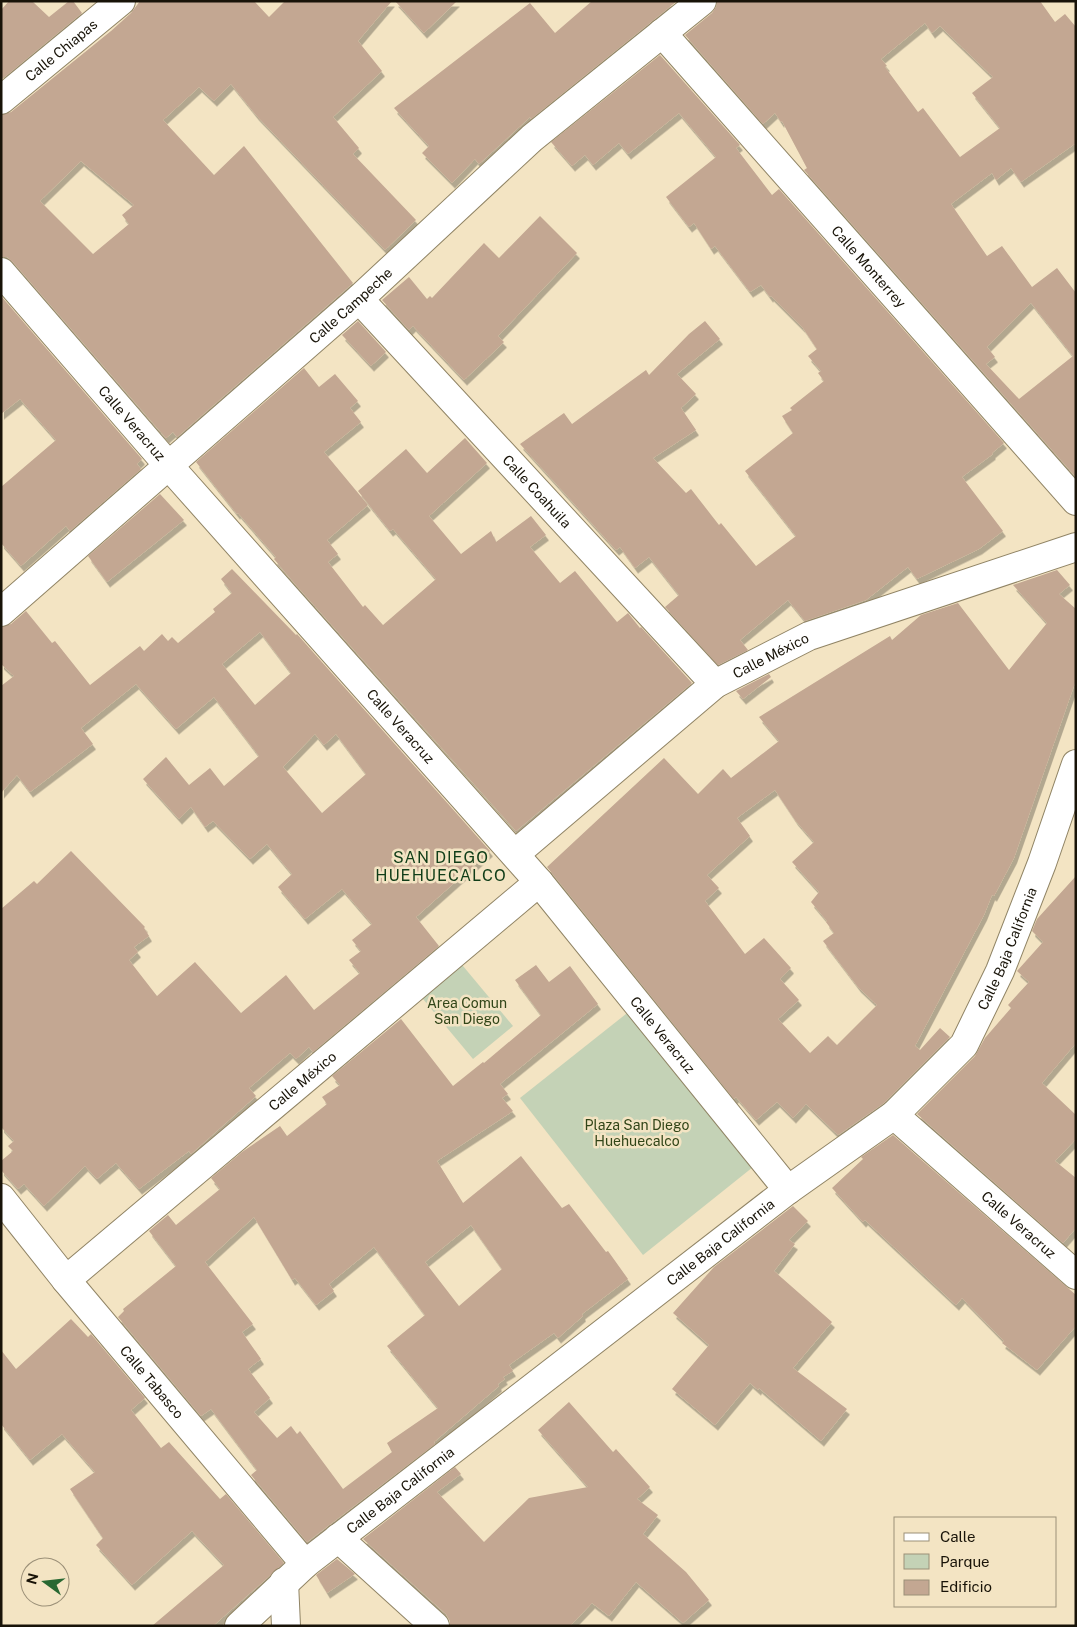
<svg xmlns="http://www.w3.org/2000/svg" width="1077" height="1627" viewBox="0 0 1077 1627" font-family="'Public Sans',sans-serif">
<defs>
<filter id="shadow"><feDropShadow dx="3" dy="5.5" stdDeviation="0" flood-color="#0004"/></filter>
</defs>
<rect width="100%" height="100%" fill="#f3e4c3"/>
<g fill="#c4d2b6">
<path d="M458,960L513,1026L473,1059L418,993Z"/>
<path d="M631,1010L753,1167L643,1255L520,1098Z"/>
</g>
<g fill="#c3a792" fill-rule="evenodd" filter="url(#shadow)">
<path d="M9,1H32L49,17L69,1H73L82,13L1,80V10Z"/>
<path d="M140,1H254L269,17L285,1H392L358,41L382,71L333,117L359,148L353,154L416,220L385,250L256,115L231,84L214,101L199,87L163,120L214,175L244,146L353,283L177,437L173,432L166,438L13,262L7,257H1V115L11,112L111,31L131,13ZM81,161L134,205L122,215L129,224L93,254L40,201Z"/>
<path d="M395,1H457L424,33Z"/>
<path d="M592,1H677L531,119L530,117L479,164L475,159L452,183L422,153L429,146L394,108L530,3L555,33Z"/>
<path d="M717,1H1040L1055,22L1065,14L1076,27V143L1021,182L1011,168L996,180L992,173L951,204L987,256L1002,246L1032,287L1057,268L1076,293V477L804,170L807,168L782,121L781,122L775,113L763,124L685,35L712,13L716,7ZM925,23L932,33L940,26L993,77L972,93L1000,128L960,157L923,108L918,112L885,67L887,66L881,59ZM1031,303L1073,356L1019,399L986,364L995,357L987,347Z"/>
<path d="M660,55L740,145L736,148L772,195L779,189L1004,443L992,453L993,454L962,477L1003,531L979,549L917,579L908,567L866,600L805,621L788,600L740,640L748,650L718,665L665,607L679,595L649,557L635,568L620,547L616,550L520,444L564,413L572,424L646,370L649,375L689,334L705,321L720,339L677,374L696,394L681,408L696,430L653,458L686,493L691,489L719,525L721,523L756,566L796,536L745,471L793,433L782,416L792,410L790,408L824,381L818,373L821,371L808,356L817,349L803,328L771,296L770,297L761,285L750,292L715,246L711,249L694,223L689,227L666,197L716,157L679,113L628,154L619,143L593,165L585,155L572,166L551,142Z"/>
<path d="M540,216L577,253L498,336L504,342L464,380L413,326L409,330L382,300L409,277L427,299L430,296L432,298L484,243L499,258Z"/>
<path d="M1,296L142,459L137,464L141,469L70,531L66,526L21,566L1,543V487L56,440L20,399L1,414Z"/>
<path d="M358,321L386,352L371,366L342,335Z"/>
<path d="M304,368L319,387L335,374L358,401L350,408L361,422L324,452L368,505L327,540L338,554L328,562L363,607L365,605L383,625L436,579L393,529L390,531L358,491L406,449L427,473L465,438L487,463L429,516L461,554L491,531L496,542L531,516L546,535L530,547L560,583L575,571L617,622L628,613L640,628L641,627L692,683L516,831L296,585L274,559L276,557L238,513L237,514L196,462Z"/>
<path d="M160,494L184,520L107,582L88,556Z"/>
<path d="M232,569L296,635L297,634L490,851L416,917L439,946L313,1052L309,1047L296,1059L290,1053L249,1088L256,1096L191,1154L189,1151L139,1189L116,1163L97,1179L85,1166L44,1206L24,1184L18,1189L1,1170V1161L13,1151L8,1146L14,1141L1,1127V909L34,881L37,884L71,851L145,927L144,928L149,936L134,947L138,952L129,960L157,996L195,962L241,1013L286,975L314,1010L360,973L349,960L361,951L352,940L372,924L342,889L305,919L278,887L292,874L267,844L250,859L213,821L205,827L191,807L179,819L143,779L166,757L189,785L210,768L224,786L259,756L214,697L176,729L136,684L81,728L93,744L30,792L17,775L1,793V686L14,676L1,664V627L11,624L26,611L52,643L55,641L90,685L140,646L144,651L162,634L168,641L172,637L178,643L215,612L213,609L232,593L221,579ZM260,632L291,673L255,705L222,664ZM315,734L324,745L336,734L366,774L322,813L283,767Z"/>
<path d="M1057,570L1070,585L1059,594L1076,609V680L1014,858L994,896L992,895L984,915L915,1046L920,1050L940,1028L950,1037L884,1103L838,1135L806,1104L793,1118L777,1102L756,1120L736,1097L734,1099L547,867L664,758L698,794L723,769L731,778L779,741L759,717L890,636L892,640L921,615L958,603L1009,670L1047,623L1013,585ZM775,790L795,820L814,842L792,862L819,892L811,902L827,921L826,922L834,933L823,941L858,987L877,1005L837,1045L828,1036L810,1053L778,1019L799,1000L780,979L791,968L764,938L745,954L705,901L719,888L707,875L750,836L737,818Z"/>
<path d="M769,674L771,677L743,699L736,691Z"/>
<path d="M1076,876V1043L1042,1083L1076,1115V1139L1055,1161L1076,1178V1228L1063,1243L917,1114L975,1056L985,1038L1011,1008L1008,1005L1029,982L1017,971L1043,942L1032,931L1037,919Z"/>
<path d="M536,965L549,982L570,966L598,1004L500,1084L508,1094L502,1098L513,1111L437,1161L463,1203L521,1156L562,1208L569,1204L606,1252L608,1251L628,1279L582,1314L583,1316L558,1338L554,1333L509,1365L513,1371L503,1377L505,1379L498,1384L499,1386L434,1442L435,1444L307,1542L251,1475L257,1470L211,1409L201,1416L118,1317L124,1311L123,1309L176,1266L149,1231L168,1215L176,1225L220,1189L211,1178L242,1152L280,1126L287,1136L327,1104L322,1097L340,1085L332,1076L401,1019L453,1086L483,1062L484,1063L541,1015L515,980ZM254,1217L292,1280L295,1278L316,1305L334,1291L329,1284L374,1247L425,1315L387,1346L438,1408L387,1443L392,1452L343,1489L300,1431L297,1434L291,1426L277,1438L254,1412L270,1398L248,1369L261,1359L242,1332L253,1324L205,1262ZM471,1225L502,1269L459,1306L425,1262Z"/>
<path d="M893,1135L1076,1295V1326L1037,1370L1002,1343L1004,1341L962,1298L956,1305L865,1220L863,1222L832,1188L863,1159L861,1157Z"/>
<path d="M793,1206L808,1221L789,1240L795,1244L774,1271L832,1322L793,1368L847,1409L821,1441L759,1388L758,1390L750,1383L715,1425L672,1389L709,1345L673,1313L714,1267Z"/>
<path d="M71,1319L88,1337L91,1334L145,1398L131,1410L161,1448L169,1442L220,1499L226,1494L284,1563L213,1626H152L224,1565L192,1531L132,1585L96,1545L103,1538L70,1489L95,1472L62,1434L30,1460L1,1424V1350L16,1369Z"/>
<path d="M569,1402L613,1452L616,1449L650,1487L637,1499L658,1515L643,1534L686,1572L709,1600L683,1623L636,1582L609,1616L592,1603L570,1626H450V1621L446,1614L363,1539L455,1467L461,1474L437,1492L484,1542L529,1498L588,1487L538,1430Z"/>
<path d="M337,1559L355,1574L327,1593L316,1575Z"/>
</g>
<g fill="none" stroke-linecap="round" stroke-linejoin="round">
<defs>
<g id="minor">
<path id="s1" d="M662,33L1076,501"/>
<path id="s2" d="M1,100L121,1"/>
<path id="s3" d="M1,272L169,466L539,882L788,1190"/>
<path id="s4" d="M359,299L715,684"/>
<path id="s5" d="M1,612L359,299L532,138L702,1"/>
<path id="s6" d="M515,854L715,684L809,636L1076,547"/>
<path id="s7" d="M894,1115L1076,1275"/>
<path id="s8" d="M1,1198L66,1280L305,1564"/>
<path id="s9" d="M66,1280L539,882"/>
<path d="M338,1538L435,1626"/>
<path d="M284,1582L286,1626"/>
<path id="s10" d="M239,1626L305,1564L788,1190L894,1115L964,1045L1000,971L1042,863L1076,764"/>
</g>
</defs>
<use href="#minor" stroke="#908465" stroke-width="30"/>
<use href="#minor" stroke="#fff" stroke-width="28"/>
</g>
<g text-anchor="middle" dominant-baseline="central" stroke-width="5" stroke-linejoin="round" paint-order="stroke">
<g font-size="14" fill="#181308" stroke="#f3e4c3">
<text stroke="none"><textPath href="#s2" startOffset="78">Calle Chiapas</textPath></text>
<text stroke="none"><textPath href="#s1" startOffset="312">Calle Monterrey</textPath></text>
<text stroke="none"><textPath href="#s5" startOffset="465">Calle Campeche</textPath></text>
<text stroke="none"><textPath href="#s3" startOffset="200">Calle Veracruz</textPath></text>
<text stroke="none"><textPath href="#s4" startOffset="262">Calle Coahuila</textPath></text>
<text stroke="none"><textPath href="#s6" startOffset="325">Calle México</textPath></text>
<text stroke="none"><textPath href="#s3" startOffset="605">Calle Veracruz</textPath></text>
<text stroke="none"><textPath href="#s10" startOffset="1036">Calle Baja California</textPath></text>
<text stroke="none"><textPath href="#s3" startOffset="1010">Calle Veracruz</textPath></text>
<text stroke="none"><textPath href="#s9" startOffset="309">Calle México</textPath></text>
<text stroke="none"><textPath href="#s7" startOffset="166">Calle Veracruz</textPath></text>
<text stroke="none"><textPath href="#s10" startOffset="616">Calle Baja California</textPath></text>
<text stroke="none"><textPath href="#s8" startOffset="238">Calle Tabasco</textPath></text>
<text stroke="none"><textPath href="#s10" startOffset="211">Calle Baja California</textPath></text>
</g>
<g font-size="14" fill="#314518" stroke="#f3e4c3">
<text x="467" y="1003">Area Comun<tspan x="467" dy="16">San Diego</tspan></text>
<text x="637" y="1125">Plaza San Diego<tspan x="637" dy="16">Huehuecalco</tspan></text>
</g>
<g font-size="16" letter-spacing="1" fill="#103d18" stroke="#f3e4c3">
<text x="441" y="857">SAN DIEGO<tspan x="441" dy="18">HUEHUECALCO</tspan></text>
</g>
</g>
<rect width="1077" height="1627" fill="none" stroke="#181308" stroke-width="5"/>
<rect x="894" y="1517" width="162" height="90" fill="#f3e4c3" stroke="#9b9078"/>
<rect x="904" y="1533" width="25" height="8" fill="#ffffff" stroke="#9b9078"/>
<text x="940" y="1542" font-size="15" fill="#181308">Calle</text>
<rect x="904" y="1554" width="25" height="15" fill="#c4d2b6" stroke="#9b9078"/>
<text x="940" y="1567" font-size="15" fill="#181308">Parque</text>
<rect x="904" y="1580" width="25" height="15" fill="#c3a792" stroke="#9b9078"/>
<text x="940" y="1592" font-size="15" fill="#181308">Edificio</text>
<g transform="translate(45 1582) rotate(285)"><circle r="24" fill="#f3e4c3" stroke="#9b9078"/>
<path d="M0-4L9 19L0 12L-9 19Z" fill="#286832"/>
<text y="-8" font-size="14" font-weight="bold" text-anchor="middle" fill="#181308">N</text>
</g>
</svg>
